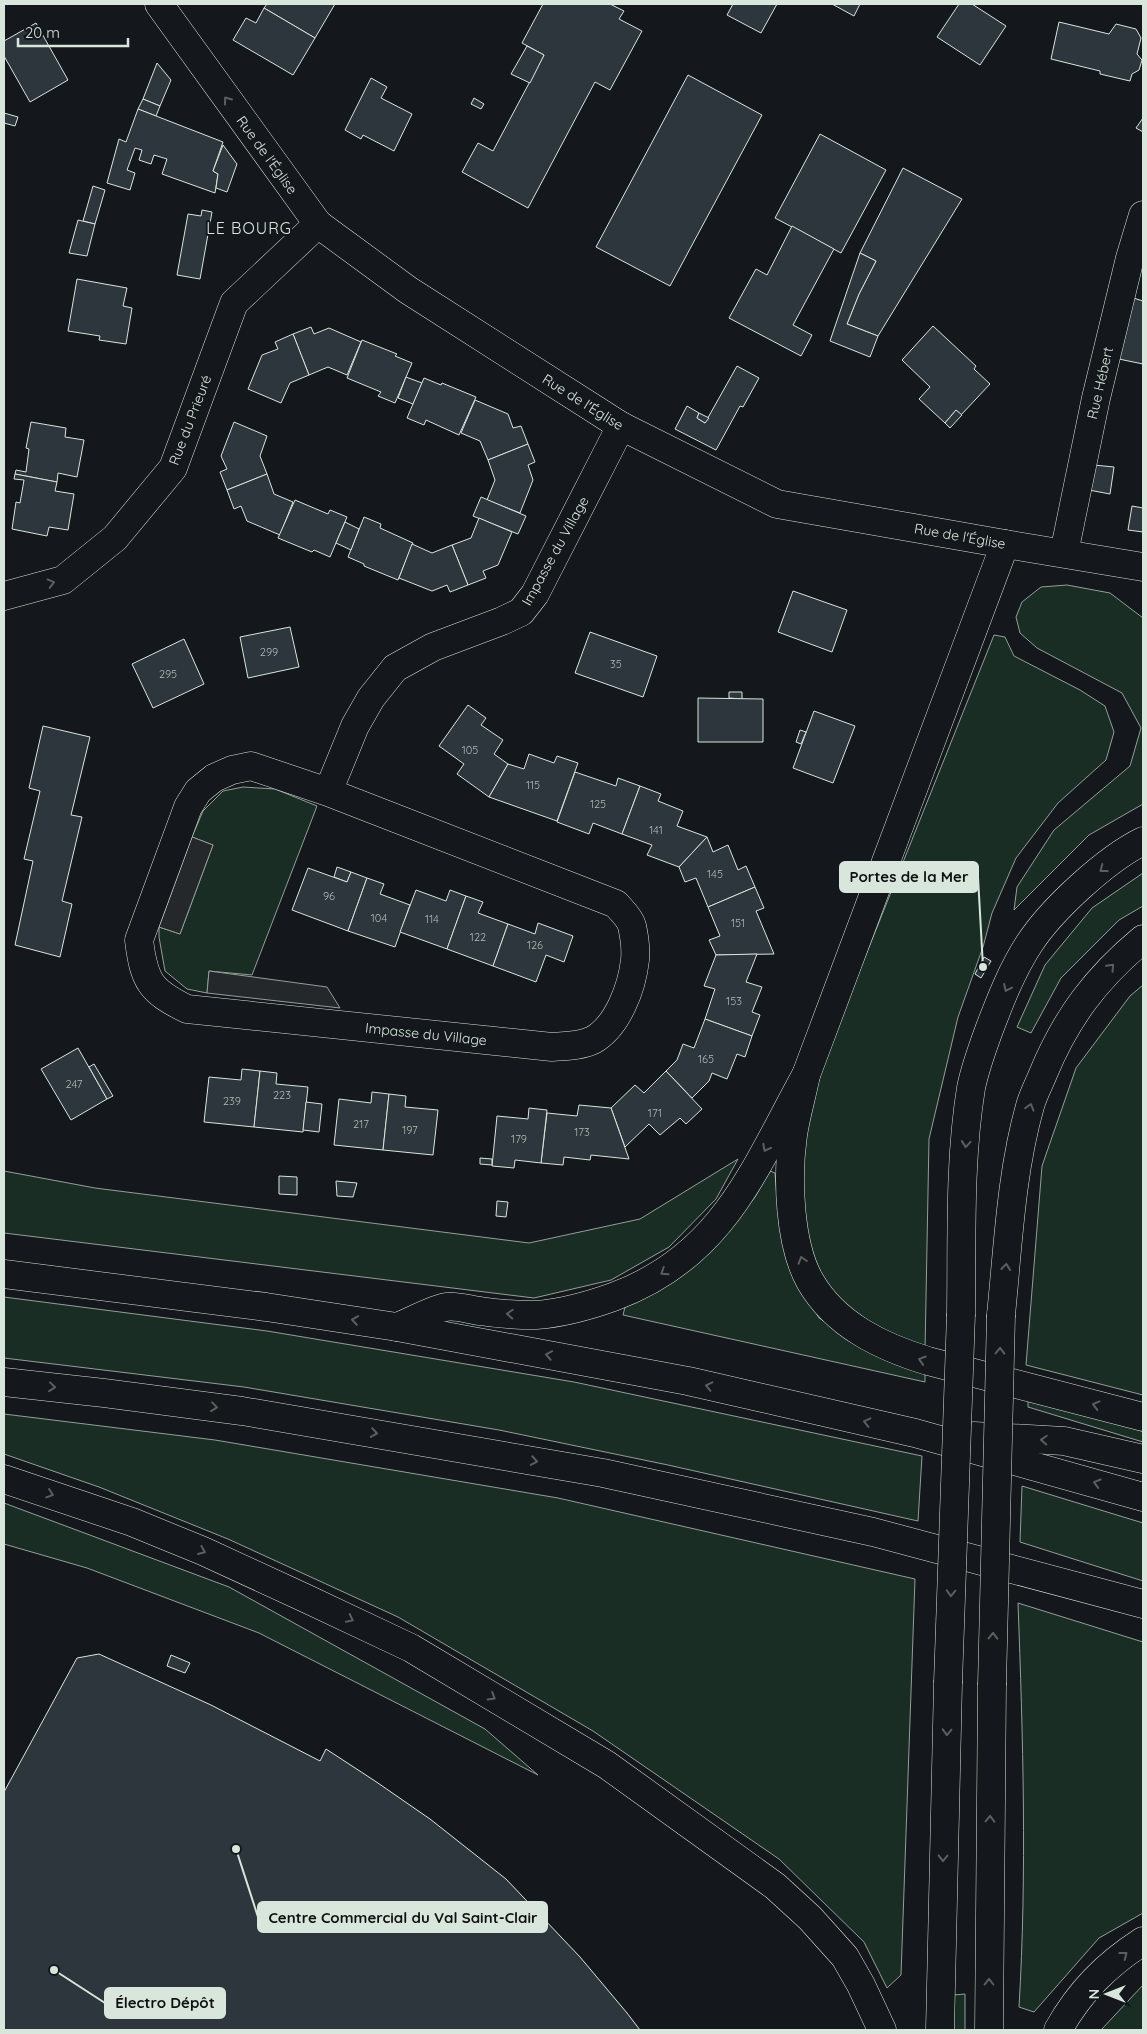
<svg xmlns="http://www.w3.org/2000/svg" width="1147" height="2034" viewBox="0 0 1147 2034" font-family="Quicksand,sans-serif">
<rect width="100%" height="100%" fill="#14181c"/>
<g fill="#1a2d24" stroke="#939e99">
<path d="M1067,585L1110,593L1143,618V804L1089,835L1014,910L1017,887L1054,830L1130,766L1141,728L1122,693L1037,648L1020,633L1016,617L1022,602L1041,587Z"/>
<path d="M994,635L1005,637L1014,656L1080,690L1105,706L1114,732L1106,760L1058,803L1016,858L992,913L983,947L958,1017L929,1139L925,1351L875,1332L827,1292L803,1230L801,1149L819,1072Z"/>
<path d="M243,787L275,789L317,806L252,975L209,971L207,993L187,989L165,971L159,937V927L180,934L213,845L192,837L203,811L223,791Z"/>
<path d="M1143,873V906L1119,920L1061,978L1031,1033L1017,1027L1045,965L1092,908Z"/>
<path d="M1143,985V1395L1026,1365L1042,1166L1076,1068L1130,996Z"/>
<path d="M738,1159L716,1199L669,1247L611,1280L534,1298L4,1233V1171L95,1188L529,1243L640,1219Z"/>
<path d="M770,1171L775,1173L779,1223L796,1279L819,1318L861,1344L925,1371V1382L623,1315L626,1303L718,1243L755,1197Z"/>
<path d="M4,1297L267,1331L574,1382L922,1456L918,1521L668,1465L499,1430L244,1387L4,1358Z"/>
<path d="M1028,1395L1143,1428V1442L1028,1407Z"/>
<path d="M4,1414L215,1440L558,1498L915,1579L901,1975L887,1988L864,1942L779,1859L593,1731L398,1617L228,1539L99,1487L4,1454Z"/>
<path d="M1022,1486L1143,1523V1581L1020,1542Z"/>
<path d="M4,1503L229,1587L485,1729L538,1775L259,1633L87,1568L4,1544Z"/>
<path d="M1018,1603L1143,1642V1913L1099,1938L1034,2012L1019,2007C1027,1873 1023,1737 1018,1603Z"/>
<path d="M1143,1985V2030H1101Z"/>
<path d="M965,1994V2030H953V1995Z"/>
</g>
<g fill="#24282b" stroke="#939e99">
<path d="M192,837L213,845L180,934L159,927Z"/>
<path d="M209,971L327,987L340,1008L207,993Z"/>
</g>
<g fill="#2c363c" stroke="#d8e6dc">
<path d="M267,4H335L315,38L264,8Z"/>
<path d="M543,4H610L624,11L619,19L642,31L610,90L595,82L528,208L462,172L478,143L493,151L544,55L522,43Z"/>
<path d="M733,4H777L761,33L727,15Z"/>
<path d="M832,4H860L854,16Z"/>
<path d="M959,4H972L1006,26L980,65L937,37Z"/>
<path d="M264,8L315,38L293,75L233,40L246,18L256,23Z"/>
<path d="M1059,22L1109,34L1116,24L1136,29L1141,38L1137,54L1142,60L1139,70L1132,74L1130,81L1100,74V71L1051,59Z"/>
<path d="M36,23L68,80L30,102L4,56V41Z"/>
<path d="M527,46L544,55L530,83L511,74Z"/>
<path d="M157,63L171,80L160,106L143,99Z"/>
<path d="M688,75L762,115L670,286L596,247Z"/>
<path d="M371,78L387,87L381,98L412,114L394,151L363,135L361,139L345,130Z"/>
<path d="M474,98L484,104L481,109L471,104Z"/>
<path d="M143,99L160,106L156,116L138,109Z"/>
<path d="M138,109L223,142L213,171L218,174L215,193L162,174L167,159L154,155L151,164L139,160L142,150L135,148L127,170L135,173L130,190L107,183L119,139L126,142Z"/>
<path d="M4,113L18,117L15,126L4,123Z"/>
<path d="M1143,118V132L1136,128Z"/>
<path d="M820,134L886,170L841,253L775,218Z"/>
<path d="M223,145L237,164L227,192L216,188L218,174L213,171Z"/>
<path d="M903,168L962,199L878,336L847,324L859,294L876,261L860,253Z"/>
<path d="M93,186L105,190L95,224L83,221Z"/>
<path d="M202,210L212,212L200,279L177,275L188,214L201,216Z"/>
<path d="M78,220L95,224L87,256L69,253Z"/>
<path d="M792,226L834,249L793,325L812,335L801,356L729,318L756,269L767,275Z"/>
<path d="M860,253L876,261L859,294L847,324L878,336L870,357L830,341Z"/>
<path d="M77,279L127,288L123,306L132,308L126,344L99,340L100,336L68,331Z"/>
<path d="M1130,297L1143,301V364L1114,358Z"/>
<path d="M933,326L976,366L974,369L990,384L961,415L956,410L945,423L919,399L930,387L902,360Z"/>
<path d="M311,327L314,334L329,328L361,342L347,375L328,367L309,375L293,334Z"/>
<path d="M293,334L309,375L290,383L281,403L248,389L262,355L278,349L275,342Z"/>
<path d="M362,340L397,354L395,356L412,363L395,403L378,396L381,392L347,378Z"/>
<path d="M737,366L759,378L743,407L740,406L716,450L675,429L687,406L699,413L697,418L705,423Z"/>
<path d="M406,377L422,383L413,404L398,398Z"/>
<path d="M424,378L441,385L442,383L476,397L459,435L426,420L424,425L407,418Z"/>
<path d="M475,400L508,414L513,428L521,426L528,444L488,460L480,441L461,433Z"/>
<path d="M956,410L962,415L950,428L945,423Z"/>
<path d="M699,413L709,418L705,423L697,418Z"/>
<path d="M31,422L66,428L65,437L84,440L77,477L58,473L57,482L15,474L16,470L26,472L29,449L26,448Z"/>
<path d="M234,422L267,436L260,456L267,474L227,490L220,472L227,469L221,456Z"/>
<path d="M528,444L535,462L528,465L533,480L520,513L487,500L495,480L488,460Z"/>
<path d="M1094,465L1114,467L1110,494L1089,490Z"/>
<path d="M15,474L57,482L55,491L74,494L68,530L49,527L47,536L12,529L16,502L20,503L24,480L14,479Z"/>
<path d="M267,474L274,494L293,502L280,535L247,521L241,506L234,509L227,490Z"/>
<path d="M481,497L526,516L518,534L473,516Z"/>
<path d="M295,500L328,514L330,510L347,517L330,557L314,550L312,552L278,538Z"/>
<path d="M1132,506L1143,508V532L1128,530Z"/>
<path d="M364,517L381,524L380,528L413,543L398,580L364,566V564L348,557Z"/>
<path d="M479,518L512,532L498,565L483,571L486,578L468,585L452,545L471,538Z"/>
<path d="M345,522L359,529L351,550L336,543Z"/>
<path d="M412,544L432,553L452,545L468,585L450,592L447,585L432,591L399,578Z"/>
<path d="M793,591L847,610L832,652L778,632Z"/>
<path d="M290,627L299,667L248,678L240,637Z"/>
<path d="M590,632L657,656L643,697L575,673Z"/>
<path d="M184,639L204,684L153,708L132,664Z"/>
<path d="M729,692H742V699L729,698Z"/>
<path d="M698,698L763,699V742H698Z"/>
<path d="M468,705L486,718L481,725L503,740L494,754L508,764L489,797L457,774L464,764L439,746Z"/>
<path d="M814,711L855,726L833,783L793,768Z"/>
<path d="M43,726L90,737L71,815L82,817L62,901L72,904L60,957L15,945L33,861L24,859L40,791L29,788Z"/>
<path d="M800,730L806,732L801,744L796,742Z"/>
<path d="M529,754L554,763L557,756L578,763L557,821L489,797L508,764L524,769Z"/>
<path d="M575,772L616,786L618,778L640,786L622,834L593,823L589,834L557,822Z"/>
<path d="M640,786L661,794L658,801L683,811L677,826L707,837L679,867L647,855L652,845L622,834Z"/>
<path d="M707,837L713,852L728,845L738,870L746,866L755,887L708,907L696,878L685,882L679,867Z"/>
<path d="M337,867L351,872L347,882L334,877Z"/>
<path d="M308,868L347,882L351,872L367,878L348,931L292,910Z"/>
<path d="M367,878L384,884L380,894L410,905L395,947L348,931Z"/>
<path d="M755,887L764,908L756,911L774,954L716,955L709,940L720,936L708,907Z"/>
<path d="M416,890L446,901L450,890L466,896L447,949L400,932Z"/>
<path d="M466,896L483,902L478,913L508,924L493,966L447,949Z"/>
<path d="M538,923L573,936L564,962L546,955L536,982L493,966L508,924L535,934Z"/>
<path d="M757,954L746,982L762,987L752,1012L760,1015L752,1036L705,1019L715,989L704,986L716,955Z"/>
<path d="M984,957L991,961L981,978L975,974Z"/>
<path d="M705,1019L752,1036L745,1057L737,1054L727,1079L712,1073L709,1081L692,1098L666,1071L677,1060L683,1044L694,1048Z"/>
<path d="M78,1048L107,1099L71,1120L41,1069Z"/>
<path d="M94,1064L113,1096L107,1099L89,1067Z"/>
<path d="M242,1069L260,1071L254,1127L204,1122L209,1077L241,1080Z"/>
<path d="M260,1071L277,1073L276,1084L308,1087L303,1132L254,1127Z"/>
<path d="M666,1071L702,1109L686,1124L680,1118L660,1135L649,1124L625,1147L611,1108L635,1085L644,1093Z"/>
<path d="M372,1092L389,1094L383,1150L334,1145L339,1099L371,1103Z"/>
<path d="M389,1094L406,1096L405,1107L438,1110L433,1155L383,1150Z"/>
<path d="M306,1102L322,1104L319,1132L303,1130Z"/>
<path d="M579,1105L611,1108L629,1159L591,1155L590,1160L564,1157L563,1165L541,1163L547,1113L577,1116Z"/>
<path d="M529,1108L547,1110L541,1163L515,1160L514,1168L492,1166L497,1116L528,1119Z"/>
<path d="M480,1158L492,1159V1165L480,1164Z"/>
<path d="M279,1176L297,1177V1195L279,1194Z"/>
<path d="M336,1181L357,1183L353,1197L337,1196Z"/>
<path d="M497,1201L508,1202L506,1217L496,1216Z"/>
<path d="M99,1654L211,1705L320,1761L326,1749L375,1781L430,1819L506,1879L580,1957L627,2013L640,2030H4V1792L77,1658Z"/>
<path d="M171,1655L190,1663L185,1673L167,1666Z"/>
</g>
<g fill="none" stroke-linecap="round" stroke-linejoin="round">
<defs>
<g id="street">
<path d="M159,4L318,224"/>
<path d="M1064,553L1096,398L1130,258L1143,215"/>
<path d="M328,792L616,904C621,910 630,918 632,926C634,935 636,950 635,960C632,987 618,1026 593,1040C581,1046 565,1046 552,1047L187,1009C150,991 144,981 139,940L188,807L198,791L214,778L232,770L251,766L328,792L355,726L371,698L395,668L433,647L502,621L521,612L535,594L621,426"/>
</g>
<g id="secondary">
<path d="M1005,544L806,1075C802,1095 796,1115 793,1135C787,1177 789,1244 810,1281C835,1325 882,1347 928,1361L1143,1417"/>
<path d="M4,596L63,580L115,538L173,468L234,303L318,224L408,290L621,426L777,504L1005,544L1143,567"/>
<path d="M961,1314C962,1239 959,1162 971,1088C975,1068 982,1049 989,1030C1000,1001 1012,970 1029,944C1051,910 1106,859 1143,841"/>
<path d="M1001,1315C1008,1246 1011,1173 1030,1106C1033,1095 1039,1084 1043,1074C1066,1018 1096,978 1143,939"/>
<path d="M940,2030L948,1683"/>
<path d="M989,2030L992,1685"/>
</g>
<g id="highway">
<path d="M4,1274L266,1307L397,1327L688,1381L915,1433L1143,1497"/>
<path d="M397,1327C410,1322 433,1309 446,1307C456,1305 470,1310 480,1311C498,1314 518,1315 536,1315C563,1313 588,1306 613,1297C723,1257 754,1169 806,1075"/>
<path d="M4,1382L104,1393L242,1411L603,1473L873,1532L1143,1604"/>
<path d="M974,1436L1064,1441L1143,1459"/>
<path d="M4,1479L132,1522L203,1551L305,1598L411,1648L607,1765L775,1886L810,1918L845,1957L861,1985L882,2030"/>
<path d="M1058,2030C1080,1991 1106,1965 1143,1941"/>
</g>
</defs>
<use href="#street" stroke="#d8e6dc" stroke-width="29"/>
<use href="#secondary" stroke="#d8e6dc" stroke-width="29"/>
<use href="#highway" stroke="#d8e6dc" stroke-width="29"/>
<use href="#street" stroke="#14181c" stroke-width="28"/>
<use href="#secondary" stroke="#14181c" stroke-width="28"/>
<use href="#highway" stroke="#14181c" stroke-width="28"/>
<defs>
<g id="secondary-bridge">
<path d="M948,1683L961,1314"/>
<path d="M992,1685L1001,1315"/>
</g>
</defs>
<use href="#secondary-bridge" stroke="#d8e6dc" stroke-width="29" stroke-linecap="butt"/>
<use href="#secondary-bridge" stroke="#14181c" stroke-width="28"/>
</g>
<defs><path id="oneway-chevron" d="M-2-3.5L2.5 0L-2 3.5" fill="none" stroke-width="1.6" stroke-linecap="round" stroke-linejoin="round" transform="scale(1.25)"/></defs>
<g stroke="#59605f">
<use href="#oneway-chevron" transform="translate(227 100) rotate(-126)"/>
<use href="#oneway-chevron" transform="translate(51 583) rotate(-15)"/>
<use href="#oneway-chevron" transform="translate(1103 869) rotate(143)"/>
<use href="#oneway-chevron" transform="translate(1111 967) rotate(-47)"/>
<use href="#oneway-chevron" transform="translate(1007 988) rotate(115)"/>
<use href="#oneway-chevron" transform="translate(1030 1107) rotate(-74)"/>
<use href="#oneway-chevron" transform="translate(966 1144) rotate(95)"/>
<use href="#oneway-chevron" transform="translate(766 1148) rotate(118)"/>
<use href="#oneway-chevron" transform="translate(802 1260) rotate(-108)"/>
<use href="#oneway-chevron" transform="translate(1006 1267) rotate(-84)"/>
<use href="#oneway-chevron" transform="translate(664 1272) rotate(147)"/>
<use href="#oneway-chevron" transform="translate(510 1314) rotate(-177)"/>
<use href="#oneway-chevron" transform="translate(355 1320) rotate(-171)"/>
<use href="#oneway-chevron" transform="translate(1000 1351) rotate(-89)"/>
<use href="#oneway-chevron" transform="translate(549 1355) rotate(-169)"/>
<use href="#oneway-chevron" transform="translate(922 1360) rotate(-163)"/>
<use href="#oneway-chevron" transform="translate(709 1386) rotate(-167)"/>
<use href="#oneway-chevron" transform="translate(52 1387) rotate(6)"/>
<use href="#oneway-chevron" transform="translate(1096 1405) rotate(-165)"/>
<use href="#oneway-chevron" transform="translate(214 1407) rotate(7)"/>
<use href="#oneway-chevron" transform="translate(867 1422) rotate(-167)"/>
<use href="#oneway-chevron" transform="translate(374 1433) rotate(9)"/>
<use href="#oneway-chevron" transform="translate(1044 1440) rotate(-177)"/>
<use href="#oneway-chevron" transform="translate(534 1461) rotate(10)"/>
<use href="#oneway-chevron" transform="translate(1097 1483) rotate(-164)"/>
<use href="#oneway-chevron" transform="translate(50 1494) rotate(19)"/>
<use href="#oneway-chevron" transform="translate(202 1551) rotate(23)"/>
<use href="#oneway-chevron" transform="translate(951 1593) rotate(92)"/>
<use href="#oneway-chevron" transform="translate(350 1619) rotate(26)"/>
<use href="#oneway-chevron" transform="translate(993 1636) rotate(-89)"/>
<use href="#oneway-chevron" transform="translate(492 1697) rotate(31)"/>
<use href="#oneway-chevron" transform="translate(947 1732) rotate(92)"/>
<use href="#oneway-chevron" transform="translate(990 1819) rotate(-89)"/>
<use href="#oneway-chevron" transform="translate(943 1858) rotate(91)"/>
<use href="#oneway-chevron" transform="translate(1124 1955) rotate(-37)"/>
<use href="#oneway-chevron" transform="translate(989 1982) rotate(-90)"/>
</g>
<g text-anchor="middle" dominant-baseline="central" stroke-width="4" stroke-linejoin="round" paint-order="stroke">
<g font-size="11" fill="#adbab4">
<text x="269" y="652">299</text>
<text x="616" y="664">35</text>
<text x="168" y="674">295</text>
<text x="470" y="750">105</text>
<text x="533" y="785">115</text>
<text x="598" y="804">125</text>
<text x="656" y="830">141</text>
<text x="715" y="874">145</text>
<text x="329" y="896">96</text>
<text x="379" y="918">104</text>
<text x="432" y="919">114</text>
<text x="738" y="923">151</text>
<text x="478" y="937">122</text>
<text x="535" y="945">126</text>
<text x="734" y="1001">153</text>
<text x="706" y="1059">165</text>
<text x="74" y="1084">247</text>
<text x="282" y="1095">223</text>
<text x="232" y="1101">239</text>
<text x="655" y="1113">171</text>
<text x="361" y="1124">217</text>
<text x="410" y="1130">197</text>
<text x="582" y="1132">173</text>
<text x="519" y="1139">179</text>
</g>
<g font-size="14" fill="#d8e6dc" stroke="#14181c">
<text transform="translate(267 155) rotate(54)">Rue de l'Église</text>
<text transform="translate(1100 383) rotate(-77)">Rue Hébert</text>
<text transform="translate(583 402) rotate(32)">Rue de l'Église</text>
<text transform="translate(190 420) rotate(-69)">Rue du Prieuré</text>
<text transform="translate(960 536) rotate(10)">Rue de l'Église</text>
<text transform="translate(555 551) rotate(-61)">Impasse du Village</text>
<text transform="translate(426 1034) rotate(6)">Impasse du Village</text>
</g>
<g font-size="16" letter-spacing="1" fill="#d8e6dc" stroke="#14181c">
<text x="249" y="228">LE BOURG</text>
</g>
</g>
<path fill="none" stroke="#d8e6dc" stroke-width="2" d="M983 967L978 877M236 1849L258 1917M54 1970L105 2003"/>
<g fill="#d8e6dc" stroke="#14181c" stroke-width="2">
<circle cx="983" cy="967" r="5"/>
<circle cx="236" cy="1849" r="5"/>
<circle cx="54" cy="1970" r="5"/>
</g>
<g fill="#d8e6dc" stroke="#d8e6dc" stroke-width="2">
<rect x="840" y="862" width="138" height="30" rx="5"/>
<rect x="258" y="1902" width="289" height="30" rx="5"/>
<rect x="105" y="1988" width="120" height="30" rx="5"/>
</g>
<g font-size="15" text-anchor="middle" font-weight="bold" fill="#111">
<text x="909" y="882">Portes de la Mer</text>
<text x="403" y="1923">Centre Commercial du Val Saint-Clair</text>
<text x="165" y="2008">Électro Dépôt</text>
</g>
<rect width="1147" height="2034" fill="none" stroke="#d8e6dc" stroke-width="10"/>
<g transform="translate(1107 1994) rotate(270)" stroke="#14181c" stroke-width="4" paint-order="stroke">
<path d="M0-4L9 19L0 12L-9 19Z" fill="#d8e6dc"/>
<text y="-8" font-size="14" font-weight="bold" text-anchor="middle" fill="#d8e6dc">N</text>
</g>
<path d="M18 38v8h110v-8" fill="none" stroke="#d8e6dc" stroke-width="2.5"/>
<text x="25" y="38" font-size="15" fill="#d8e6dc" stroke="#14181c" stroke-width="4" paint-order="stroke">20 m</text>
</svg>
